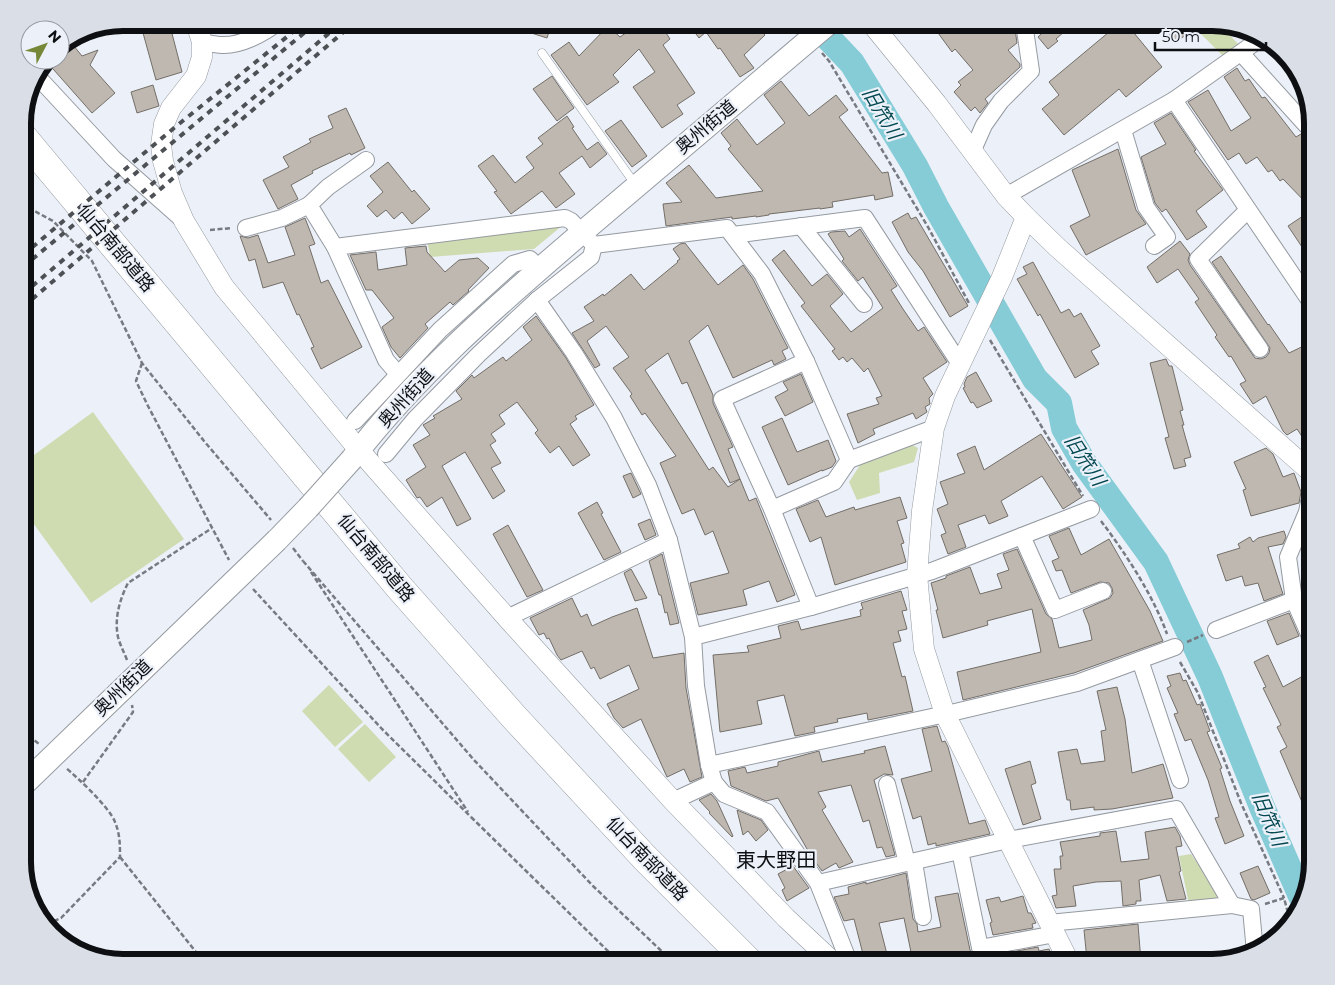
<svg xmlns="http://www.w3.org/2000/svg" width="1335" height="985" viewBox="0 0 1335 985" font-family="Montserrat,'Noto Sans JP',sans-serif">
<rect width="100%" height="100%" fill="#ecf1f9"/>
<g fill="#cfdbb0">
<path d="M1190,23C1221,23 1220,25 1241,47L1224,57Z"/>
<path d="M563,225L534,249L430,257L427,239Z"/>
<path d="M93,412L184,539L91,603L23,509V463Z"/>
<path d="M910,444L918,448L914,462L879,473L880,493L857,500L849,482L862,462Z"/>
<path d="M329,685L363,722L335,747L302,711Z"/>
<path d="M365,724L396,757L369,782L338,749Z"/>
<path d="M1191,854L1220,896L1217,902L1189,904L1179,856Z"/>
</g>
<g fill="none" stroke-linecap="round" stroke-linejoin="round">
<path stroke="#85ccd7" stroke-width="26" d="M814,23L852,63L915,166L936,207L1035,379L1059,403L1064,428L1084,463L1156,562L1210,677L1262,807L1301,896"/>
</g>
<g fill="#beb8b1" stroke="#746e68">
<path d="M140,22H169L182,72L156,80Z"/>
<path d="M507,22H552L547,38L506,25Z"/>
<path d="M641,22H659L670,39L663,45L695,93L677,105L683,114L662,128L633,87L655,72L639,49L613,75L619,82L587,105L551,55L569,42L579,56L608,26L620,37Z"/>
<path d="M687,22H753L765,35L744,55L754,68L740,77L720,48L718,49L706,32L699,38Z"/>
<path d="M930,22H1014L1017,43L1008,50L1020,64V67L985,99L988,103L980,113L975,107L971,111L954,92L961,85L958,82L973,70L955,49L952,52Z"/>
<path d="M1054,22H1075L1056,39L1058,41L1048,49L1038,37Z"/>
<path d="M1121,22H1125L1162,67L1126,97L1119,89L1064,135L1042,109L1059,95L1049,82Z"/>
<path d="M1178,24L1188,34L1176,41L1168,33Z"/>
<path d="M69,40L82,56L98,50L90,65L115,93L92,113L46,61L47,60H60V46Z"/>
<path d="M1237,68L1245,81L1249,79L1262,98L1265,97L1296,137L1301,134L1304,135L1312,144V209L1283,179L1280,181L1272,170L1268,172L1257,157L1246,164L1239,153L1228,160L1188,102L1208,90L1231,131L1251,118L1224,77Z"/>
<path d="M552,76L574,108L557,121L533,89Z"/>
<path d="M781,81L809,116L836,95L848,110L839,117L882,173L888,172L893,196L875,200L874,195L832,202L833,207L820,209V208L769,214V215L756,217V216L732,219V217L666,226L663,204L682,202L666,183L689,165L716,198L763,191L728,149L731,146L721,133L737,119L757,145L785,123L764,95Z"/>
<path d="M153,85L159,106L137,113L131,92Z"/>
<path d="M346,108L365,148L351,155L350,153L312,171L313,173L291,185L298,199L278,209L263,180L289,167L283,157L311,142L309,139L333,128L328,116Z"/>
<path d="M1171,113L1196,150L1194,151L1223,190L1196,211L1207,227L1187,240L1166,209L1162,212L1155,203L1141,157L1166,144L1154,123Z"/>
<path d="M567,116L574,127L572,128L587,150L598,142L607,154L590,168L582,156L559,173L575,194L556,208L542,191L511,214L494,192L497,191L478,166L493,155L515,183L534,168L526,157L543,144L538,138Z"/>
<path d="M621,120L647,156L632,167L605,131Z"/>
<path d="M1118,149L1136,210L1146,224L1086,255L1070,226L1090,216L1072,170Z"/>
<path d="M388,162L412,192L414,190L430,209L412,224L402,212L394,219L386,210L377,217L367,206L383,192L370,176Z"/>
<path d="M1312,210V243L1304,250L1288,226Z"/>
<path d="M908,213L911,219L916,217L968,306L950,317L923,271L908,252L892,222Z"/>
<path d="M305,218L315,244L309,246L321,283L328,280L362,347L321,369L311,348L314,347L299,314L297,315L283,282L263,288L255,259L249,261L240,236L248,238L258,235L268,263L295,255L285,227Z"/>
<path d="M860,229L897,286L891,290L903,309L918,331L924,327L947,362L923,378L933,394L929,398L930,404L925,407L927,412L916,419L913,413L873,429L875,434L858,443L847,414L879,404L876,398L882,396L868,368L864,372L852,358L847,362L843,357L839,360L832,351L835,349L801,306L805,303L772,260L784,250L812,286L827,274L843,294L830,306L851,332L883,308L863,277L858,281L842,261L844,259L828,234L831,232L845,231L849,237Z"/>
<path d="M1180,241L1190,254L1188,260L1190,265L1255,358L1261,359L1266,357L1269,353L1270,348L1212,262L1221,256L1268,325L1269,324L1289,353L1312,342V434L1303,438L1297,429L1287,435L1283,431L1266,396L1253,404L1240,384L1246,381L1231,356L1229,357L1215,337L1217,335L1195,302L1199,299L1178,269L1157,283L1147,267Z"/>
<path d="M685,243L718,285L743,265L753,279L788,348L782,351L786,359L774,365L772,360L733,378L708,325L689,341L713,395V403L733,447L728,449L740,479L730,483L687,382L682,384L668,353L645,370L709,470L713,467L728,487L740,479L749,501L756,498L795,595L777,602L769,581L743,590L747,605L698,615L690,583L729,573L713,531L705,535L694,509L682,514L660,463L676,456L645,413L642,415L630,396L632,394L613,368L629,357L606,326L587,341L600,365L595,368L572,333L594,321L584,307L603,294L604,296L631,274L644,290L678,262L677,261L680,259L673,249L680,244Z"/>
<path d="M426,246L427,252L445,272L459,260L478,258L489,268L468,290L469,291L453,305L450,302L425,324L428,328L400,358L391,347L382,327L394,318L372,290H366L350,255L376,252L378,270L407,265L405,248Z"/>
<path d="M1033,262L1061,313L1069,309L1074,317L1081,313L1100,346L1091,351L1099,364L1075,378L1040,314L1038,316L1017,279L1027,274L1023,267Z"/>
<path d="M536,316L566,358L594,405L575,416L577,419L570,424L590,455L573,466L559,446L550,453L535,433L538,430L517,402L499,415L505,424L491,434L496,441L490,445L501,463L491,468L505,491L493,499L465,452L442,466L471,519L457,526L442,497L427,507L420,497L417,498L406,480L426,467L413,445L430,435L423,425L435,418L433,416L462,399L456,391L472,375L474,378L503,357L506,361L532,340L523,327Z"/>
<path d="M1166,359L1169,366H1172L1183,410L1180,411L1184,425H1182L1191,457L1184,459L1186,466L1174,469L1165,438L1169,437L1150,363Z"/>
<path d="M976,372L992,401L977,408L973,402L971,403L963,388L965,387L964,384L967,377Z"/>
<path d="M801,374L813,402L785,416L775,397L788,390L783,382Z"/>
<path d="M782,418L797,452L828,440L836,461L832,467L822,471V470L788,485L762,427Z"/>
<path d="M1041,434L1082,497L1063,509L1042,476L1001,501L1008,516L989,524L985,515L958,525L966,547L948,554L941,535L946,533L937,509L948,504L940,482L965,473L957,454L975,446L984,470Z"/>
<path d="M1266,448L1273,454L1283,477L1294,473L1301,492L1299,503L1251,516L1243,490L1246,489L1234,462Z"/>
<path d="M631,473L641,494L633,498L623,476Z"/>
<path d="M900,497L907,518L897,521L904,543L901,544L906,562L835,585L821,537L810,542L796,509L818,500L826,517L854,507L855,510Z"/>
<path d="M597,502L603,513L601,514L621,552L604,560L578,513Z"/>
<path d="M650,519L656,535L645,540L638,524Z"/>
<path d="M508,525L543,590L527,597L493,534Z"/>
<path d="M1069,528L1081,555L1109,539L1150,611L1163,641L1074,673L963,700L957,672L1041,652L1032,609L987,621L988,625L943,638L936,610H938L931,583L946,578V576L970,567L980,594L1002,588L997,574L1009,570L1003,554L1017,549L1046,614L1052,619L1059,648L1092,640L1089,625L1083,610L1110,598L1113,593L1112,588L1109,583L1100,582L1071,593L1062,570L1056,571L1052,561L1059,558L1049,536Z"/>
<path d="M1284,531L1286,537L1283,544L1268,547L1283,594L1264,601L1258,583L1245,586L1242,576L1226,581L1217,555L1240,548L1238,544L1250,537L1253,542L1258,538Z"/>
<path d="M662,554L679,623L670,625L667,612L665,613L661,595H659L649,561Z"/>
<path d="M631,569L647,598L635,601L624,573Z"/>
<path d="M1312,577V604L1303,591L1302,584Z"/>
<path d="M901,591L907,610L902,611L907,629L898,631L901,641L893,643L902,677L905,676L913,711L868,720L867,713L837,719L838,722L814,727L815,732L795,736L784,695L757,701L762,724L720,732L713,655L749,652L747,646L781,638L778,626L798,621L801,630L861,616L860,610L863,609L861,603Z"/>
<path d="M572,598L581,617L587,614L592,626L612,617L637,608L653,658L684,653L686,688L702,777L690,782L684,769L667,777L641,719L623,728L614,718L607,704L639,689L629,665L600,679L594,667L591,669L582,651L561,660L557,655L549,638L547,639L544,633L539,635L530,618Z"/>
<path d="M1289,613L1299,636L1277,645L1267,621Z"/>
<path d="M1268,655L1283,687L1312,671V825L1280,751L1287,747L1277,727L1281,725L1263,688L1266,687L1254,662Z"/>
<path d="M1180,673L1183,681L1186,680L1197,705L1200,704L1210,731L1207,732L1222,768L1220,769L1230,801L1244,836L1225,844L1215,818L1219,817L1208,780L1191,739L1185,741L1174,714L1178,713L1167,688L1171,686L1167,676Z"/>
<path d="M1117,687L1125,719L1132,773L1163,764L1173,798L1112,809L1094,810V807L1071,810L1070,800H1067L1058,752L1077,749L1081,764L1105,761L1101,731L1106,730L1097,691Z"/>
<path d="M937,726L942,742L945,741L948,747L969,824L985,820L990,834L936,846V843L928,845L921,816L913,819L901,779L932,771L922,729Z"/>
<path d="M885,746L893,775L884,774L874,780L895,855L886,857L882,847L877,848L869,820L863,822L851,785L818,792L826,807L822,810L853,862L839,868L836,863L822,871L811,856L778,798L766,801L731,786L728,771L745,767L747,773L778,766V762L819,751L822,762L865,753L864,751Z"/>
<path d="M1030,761L1036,783L1031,785L1041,819L1023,825L1005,769Z"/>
<path d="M711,794L717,801L733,836L732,837L709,813L710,812L699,800Z"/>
<path d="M737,810L761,820L768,830L756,841L748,831L743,835Z"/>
<path d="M1175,827L1180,836L1182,846L1176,847L1181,871L1179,872L1186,899L1167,901L1160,875L1139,880L1141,901H1136V904L1123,906L1121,881L1096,882L1073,886L1076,906L1056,908L1052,896L1057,895L1054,869H1061L1060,856H1063L1060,842L1100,836V833L1116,831L1121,862L1149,859L1145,832Z"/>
<path d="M793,866L809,888L787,901L782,890L785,888L778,874Z"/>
<path d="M1258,866L1270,893L1254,900L1251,899L1240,873Z"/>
<path d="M906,873L913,919L917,924L918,932L941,927L935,897L958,893L970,950L976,962H913L904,918L879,923L889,962H865L854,919L844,921L834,897L849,894L848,887L866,882V884Z"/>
<path d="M1023,896L1028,913H1031L1036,923L1032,924L1033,928L993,935L990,923L992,922L986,900L999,897L1001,902Z"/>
<path d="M1138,924L1141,962H1113V958L1087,960L1084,930Z"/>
<path d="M1038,947L1039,951L1049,949L1054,962H998L996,955Z"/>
</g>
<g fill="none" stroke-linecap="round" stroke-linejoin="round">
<defs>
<path id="service" d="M542,53L635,184"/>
<g id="minor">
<path d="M202,42C208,43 215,45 222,45C240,46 263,34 277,23"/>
<path d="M1241,53L1306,125L1312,121"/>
<path d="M36,75L114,159L183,220"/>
<path d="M1174,100L1312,304"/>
<path d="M1123,130L1146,207L1167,237L1154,246"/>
<path d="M972,152L984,125L1001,101L1031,71L1024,23"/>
<path d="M1006,196L1174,100L1260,39"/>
<path d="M1248,210L1198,259L1260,349"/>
<path d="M801,226L864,304"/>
<path d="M246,228L282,218L309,205"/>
<path d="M733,235L865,218L960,364"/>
<path d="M335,247L309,205L328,187L366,160"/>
<path d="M537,300L574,353L614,418L648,485L669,540L693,637L696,686L709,765L714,782L724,794L767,812L818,883L849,962"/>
<path d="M806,361L722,399L772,509L811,607L932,571L1091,509"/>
<path d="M398,374L386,360L335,247L565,218L571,221L594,245L727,228L762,274L806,361L849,460L934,428"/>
<path d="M355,421L440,330L513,264L530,259L539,269"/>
<path d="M386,454L415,419L479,354L537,300L591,257L594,245"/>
<path d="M1312,487L1307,512L1288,557L1294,600L1312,641"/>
<path d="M772,509L834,482L849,460"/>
<path d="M1022,536L1055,610L1103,591"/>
<path d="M507,618L669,540"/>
<path d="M1216,630L1294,600"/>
<path d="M693,637L811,607"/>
<path d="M1140,660L1180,780"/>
<path d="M709,765L955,712L1077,683L1175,647"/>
<path d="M887,784L907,863"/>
<path d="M673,801L714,782"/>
<path d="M960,851L980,948L1055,934"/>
<path d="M914,862L923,917"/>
<path d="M818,883L1008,840L1176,809L1232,905L1049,923"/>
<path d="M1232,905L1251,909L1255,952"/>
</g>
<g id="tertiary">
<path d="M196,23L202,42V57L196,76L171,108L164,124L161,145L163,161L172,193L184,221L224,287L359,450L507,618L673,801L786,918L833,962"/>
<path d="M871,23L937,104L1006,196L1026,217L1058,248L1312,473"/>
<path d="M1026,217L1002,277L945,396L934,428L922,511L917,575L924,649L945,714L1069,962"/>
</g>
<g id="secondary">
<path d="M352,459C415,377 494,308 572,241C658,168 744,96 829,23"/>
<path d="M277,540L308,508"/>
</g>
<path id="motorway" d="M23,137L399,587L514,717L645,858L749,962"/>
</defs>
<use href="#service" stroke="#959aa1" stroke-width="9"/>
<use href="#minor" stroke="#959aa1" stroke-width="18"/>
<use href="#tertiary" stroke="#959aa1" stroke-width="21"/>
<use href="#secondary" stroke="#959aa1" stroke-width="24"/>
<use href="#motorway" stroke="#959aa1" stroke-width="29"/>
<g stroke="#777a80" stroke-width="2.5" stroke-dasharray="5 2.5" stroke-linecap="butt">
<path d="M822,53L829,61L928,227L970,305"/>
<path d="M23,203L27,207L53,221L92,261L142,363L204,441L271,520"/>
<path d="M23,227L29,234"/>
<path d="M210,230L232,228"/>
<path d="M990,340L1083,496"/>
<path d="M142,363L136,381L148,406L229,560"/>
<path d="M1101,521C1126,554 1153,595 1167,634"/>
<path d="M293,548L303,561"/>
<path d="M303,561L474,760L593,886L673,962"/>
<path d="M311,572L468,812"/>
<path d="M253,589L382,729L471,817"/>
<path d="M1187,642L1203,635"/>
<path d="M127,660C124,652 120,645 118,637C114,618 120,599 128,583L212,528"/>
<path d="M1180,662L1198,693L1241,803L1284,898"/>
<path d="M23,731L39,744"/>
<path d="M83,782L133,712L132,705"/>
<path d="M471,817L619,962"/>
<path d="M120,857L204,962"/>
<path d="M1265,904L1284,898L1291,924"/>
<path d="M47,924L61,918L120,857C120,845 120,834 115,822C110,808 78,778 66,768"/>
</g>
<use href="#service" stroke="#fff" stroke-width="8"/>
<use href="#minor" stroke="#fff" stroke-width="16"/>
<use href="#tertiary" stroke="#fff" stroke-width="20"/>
<use href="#secondary" stroke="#fff" stroke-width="22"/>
<use href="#motorway" stroke="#fff" stroke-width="28"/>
<g stroke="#4d5054" stroke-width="4" stroke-dasharray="6 6" stroke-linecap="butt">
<path d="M23,255L174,128L304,23"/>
<path d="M23,267L316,23"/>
<path d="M23,294L341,23"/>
<path d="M23,307L354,23"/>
</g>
<defs>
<g id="secondary-bridge">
<path d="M308,508L352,459"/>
<path d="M23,785L277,540"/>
</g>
</defs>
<use href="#secondary-bridge" stroke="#959aa1" stroke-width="24" stroke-linecap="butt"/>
<use href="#secondary-bridge" stroke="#fff" stroke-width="22"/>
</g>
<g text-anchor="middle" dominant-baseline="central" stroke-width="4.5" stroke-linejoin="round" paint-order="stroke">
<g font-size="18" fill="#0d0f12" stroke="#ecf1f9">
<text transform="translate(706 127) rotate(-40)">奥州街道</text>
<text transform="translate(116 248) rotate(50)">仙台南部道路</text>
<text transform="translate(406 398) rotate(-48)">奥州街道</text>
<text transform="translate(376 558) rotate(50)">仙台南部道路</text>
<text transform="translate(123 688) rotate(-44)">奥州街道</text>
<text transform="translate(647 859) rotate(46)">仙台南部道路</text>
</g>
<g font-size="19" font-style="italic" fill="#034850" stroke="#ecf1f9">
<text transform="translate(882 113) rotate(59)">旧笊川</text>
<text transform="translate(1085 460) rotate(57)">旧笊川</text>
<text transform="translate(1269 819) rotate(67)">旧笊川</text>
</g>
<g font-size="20" fill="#0d0f12" stroke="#ecf1f9">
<text x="776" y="860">東大野田</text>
</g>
</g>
<path d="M0 0H1335V985H0ZM123 31H1212A92 92 0 0 1 1304 123V862A92 92 0 0 1 1212 954H123A92 92 0 0 1 31 862V123A92 92 0 0 1 123 31Z" fill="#dadfe7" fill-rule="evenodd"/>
<path fill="none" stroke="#0d0f12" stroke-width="6" d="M123 31H1212A92 92 0 0 1 1304 123V862A92 92 0 0 1 1212 954H123A92 92 0 0 1 31 862V123A92 92 0 0 1 123 31Z"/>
<g transform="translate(45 45) rotate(49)"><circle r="24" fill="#ecf1f9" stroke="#93979d"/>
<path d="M0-4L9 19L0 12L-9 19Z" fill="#768838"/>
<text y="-8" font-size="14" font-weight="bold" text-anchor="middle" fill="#0d0f12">N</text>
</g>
<path d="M1155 42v8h111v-8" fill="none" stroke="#0d0f12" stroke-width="2.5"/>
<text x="1162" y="42" font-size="15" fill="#0d0f12" stroke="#ecf1f9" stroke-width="4" paint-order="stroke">50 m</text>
</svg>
